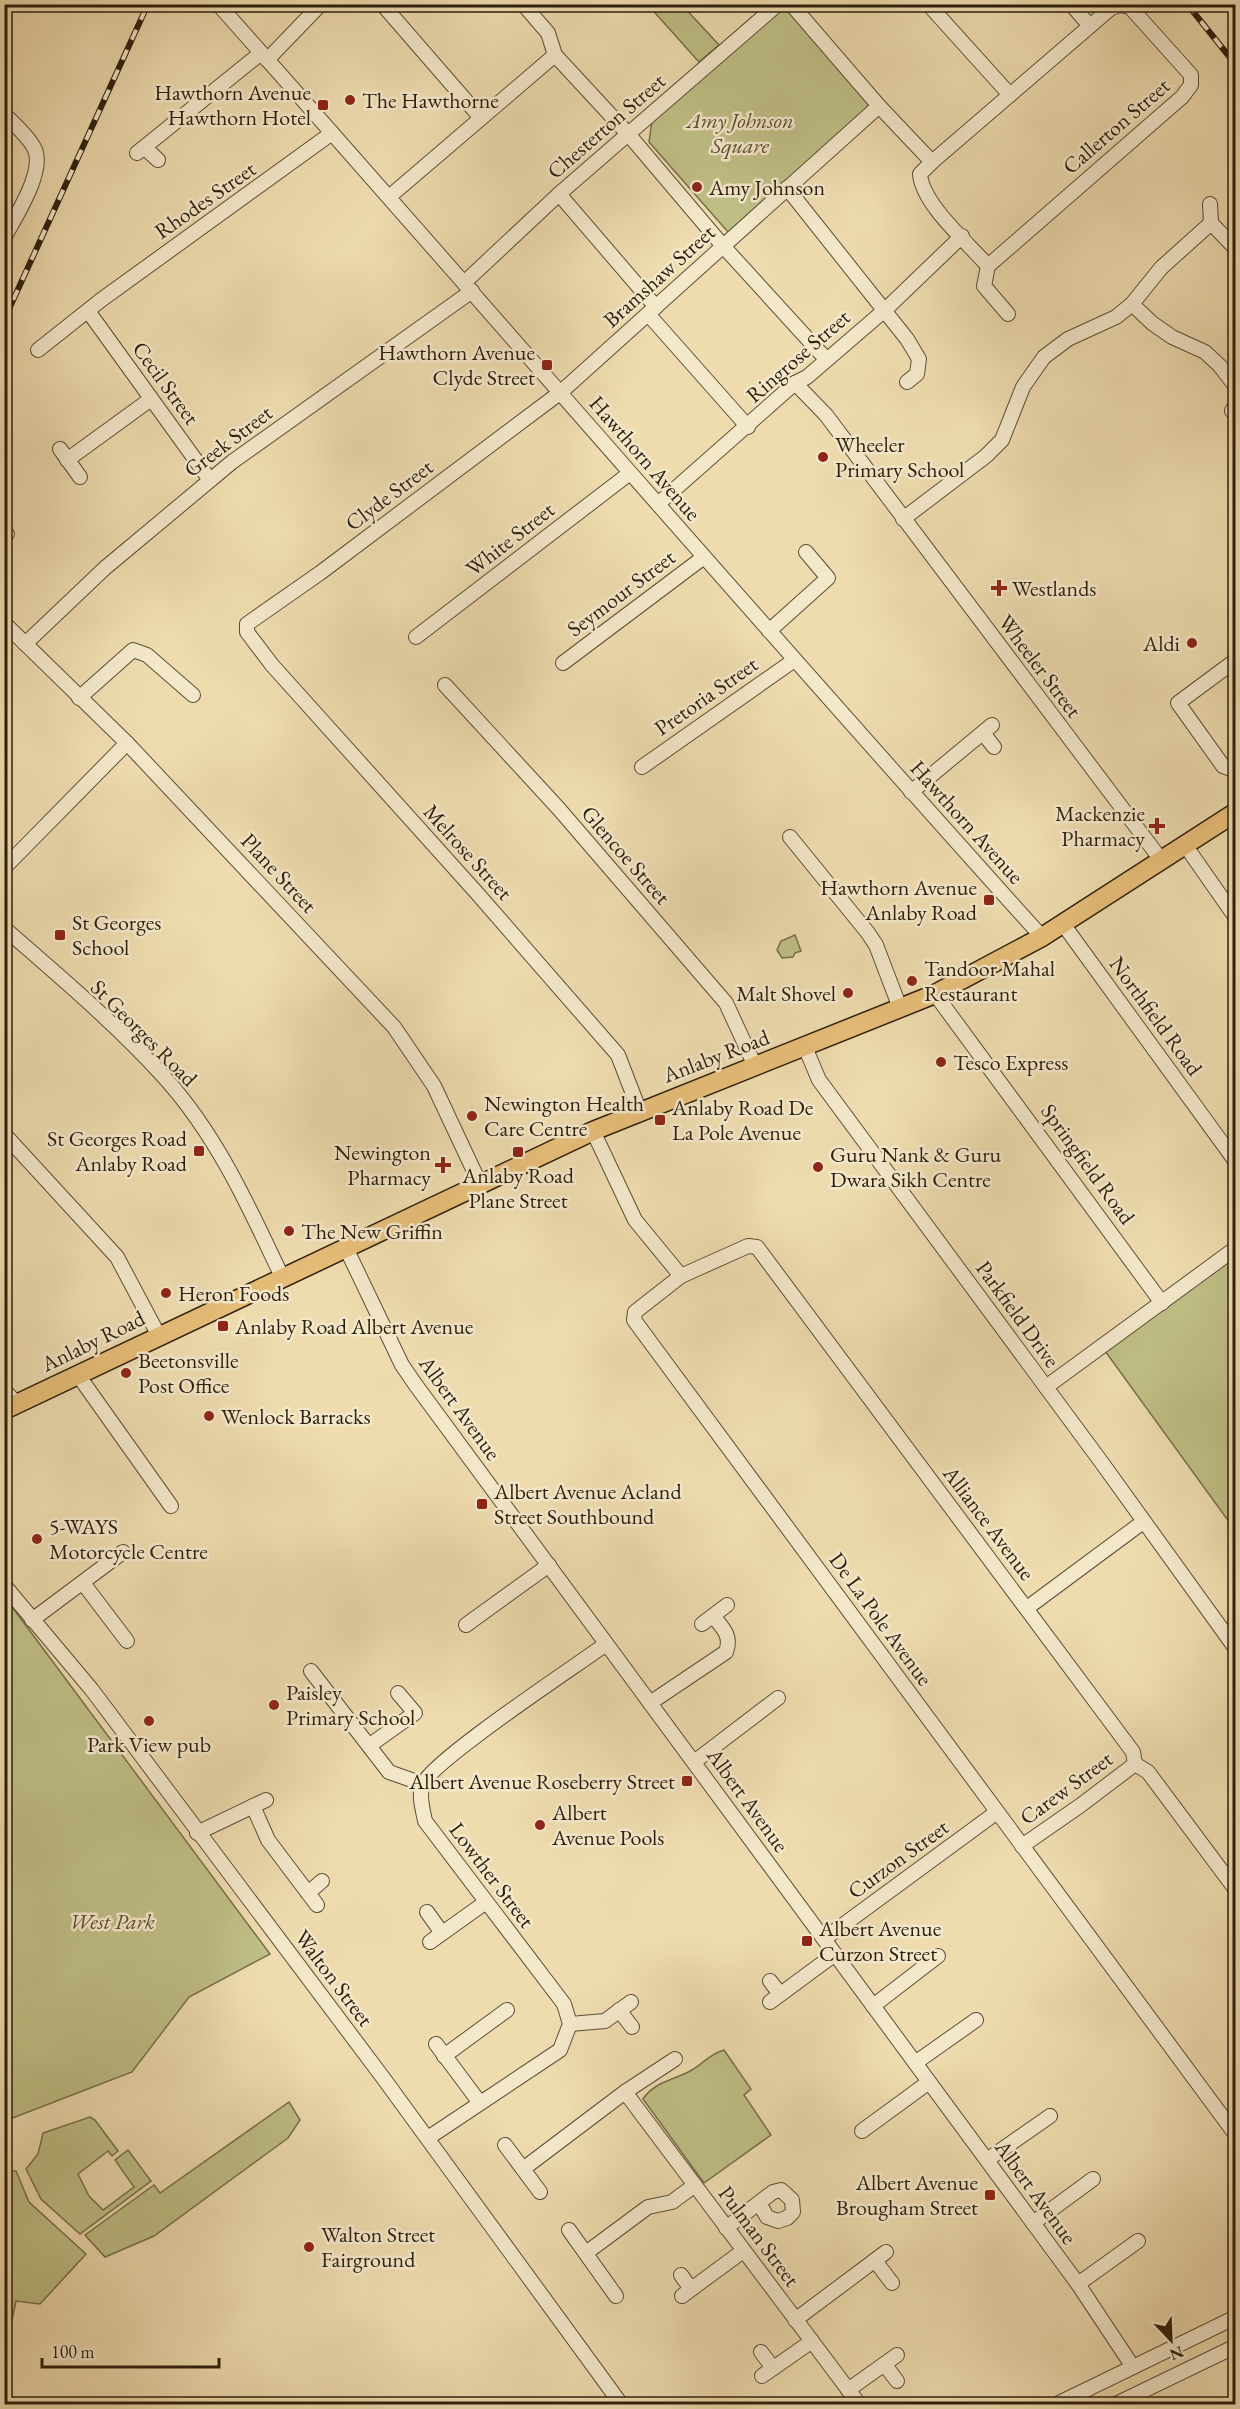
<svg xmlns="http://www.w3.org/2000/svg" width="1240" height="2409" viewBox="0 0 1240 2409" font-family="'EB Garamond',serif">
<rect width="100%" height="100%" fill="#eedcaf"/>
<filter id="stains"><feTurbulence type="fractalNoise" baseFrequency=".00333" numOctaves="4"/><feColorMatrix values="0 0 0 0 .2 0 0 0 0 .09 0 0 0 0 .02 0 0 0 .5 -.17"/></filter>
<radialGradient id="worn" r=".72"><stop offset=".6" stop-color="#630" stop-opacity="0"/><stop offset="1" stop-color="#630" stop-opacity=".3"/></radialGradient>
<g fill="#bfbf86" stroke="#766e4a" stroke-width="1.5">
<path d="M648,5H682L719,45L699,62Z"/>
<path d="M778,8L787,9L868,103V107L728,232L649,142L652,121Z"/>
<path d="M795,935L801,951L795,953L793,957L782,958L777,950L781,941Z"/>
<path d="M1235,1255V1530L1105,1351Z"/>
<path d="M4,1596L270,1954L189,1997L132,2072L5,2121Z"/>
<path d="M724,2050L751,2089L744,2095L771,2135L704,2183L643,2099C655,2081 675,2080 692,2070C704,2063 711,2053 724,2050Z"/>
<path d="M289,2102L300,2120L288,2138L154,2236L105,2257L85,2235L154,2185L160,2193Z"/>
<path d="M90,2117L95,2120L118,2151L112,2156L108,2151L78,2174L89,2196L103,2210L134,2187L115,2160L128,2150L151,2181L80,2234L41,2199L26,2169L38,2154L43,2133Z"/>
<path d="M5,2171H16L29,2202L86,2254L40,2304L16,2301L5,2354Z"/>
</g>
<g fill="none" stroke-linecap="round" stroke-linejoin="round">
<defs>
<g id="minor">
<path d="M218,4C494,315 764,629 1042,937"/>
<path d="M382,4L481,118"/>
<path d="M523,4L548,33L555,55L629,135L723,246L826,359"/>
<path d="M928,4L1010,95"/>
<path d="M1071,4L1090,26"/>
<path d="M267,60L321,4"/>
<path d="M879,106L932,162L920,174C922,204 968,243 988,266"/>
<path d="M4,114C14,124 26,134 33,146C48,168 15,217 4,238"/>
<path d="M145,148L158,160"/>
<path d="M137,153L261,53"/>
<path d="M932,162L1111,8L1120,5L1130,7L1191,75V85L1182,97L988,266L984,286L1008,314"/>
<path d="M787,188L907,339L919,359L917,374L907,382"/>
<path d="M559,194L656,307"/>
<path d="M389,197L555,55"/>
<path d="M1211,223L1236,249"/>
<path d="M465,282L559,194L778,4"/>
<path d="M1132,304L1152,323L1172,337L1205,352L1220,366L1236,387"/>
<path d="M88,311L210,480"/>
<path d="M648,314L748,427"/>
<path d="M38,350L101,300L332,133"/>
<path d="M795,383L826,415L1162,861"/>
<path d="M1232,411L1236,405"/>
<path d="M60,449L80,477"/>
<path d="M67,460L151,399"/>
<path d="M658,504L795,383L807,377L886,309L962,236"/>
<path d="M903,519L986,456L1002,440L1023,387L1044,357L1068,339L1116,317L1132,304L1161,268L1211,223L1210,204"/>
<path d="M4,531L7,534"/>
<path d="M4,623L127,743L394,1027L434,1086L480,1184"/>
<path d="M769,631L828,578L806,552"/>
<path d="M416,637L630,473"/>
<path d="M25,644L105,568L232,462L472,291"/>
<path d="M1236,660L1178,703L1223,766L1236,771"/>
<path d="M563,663L704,557"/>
<path d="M445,685L559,809L726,1003L755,1066"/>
<path d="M79,698L133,650L147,655L193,695"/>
<path d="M983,733L994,747"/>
<path d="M642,767L793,661"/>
<path d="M911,792L992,725"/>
<path d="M790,837L868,933L876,945L900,1008"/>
<path d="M1185,845L1236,918"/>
<path d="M4,868L127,743"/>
<path d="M1063,924L1236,1162"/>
<path d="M4,928C59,976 116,1024 165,1078C218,1137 250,1209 283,1279"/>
<path d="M935,994L1162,1303"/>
<path d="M805,1047L819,1080L1102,1463L1236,1649"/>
<path d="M640,1112L618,1055L476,892L272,665L247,632V624L320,573L561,392L879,106L791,4"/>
<path d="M593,1131L635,1220L681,1276"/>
<path d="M4,1134L117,1257L159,1336"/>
<path d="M346,1248L402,1365L415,1384L1078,2284L1133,2367"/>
<path d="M78,1375L171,1506"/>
<path d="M1046,1387L1236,1248"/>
<path d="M4,1390L17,1404"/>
<path d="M83,1583L127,1641"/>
<path d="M4,1585L92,1690L384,2079L621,2404"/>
<path d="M1027,1608L1143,1522"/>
<path d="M32,1620L123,1552"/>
<path d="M702,1624L727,1605"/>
<path d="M466,1625L549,1565"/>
<path d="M311,1671L389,1772L423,1784"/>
<path d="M650,1703L726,1652C732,1636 723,1628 713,1616"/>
<path d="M370,1745L415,1713L398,1693"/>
<path d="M694,1762L778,1698"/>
<path d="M253,1806L268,1840L317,1905"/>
<path d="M197,1833L266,1800"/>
<path d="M1022,1846L1081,1805L1135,1764"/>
<path d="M1236,1890L1148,1772L1135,1764L1133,1752L757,1247L748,1246L681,1276L635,1312L634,1320L1236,2135"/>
<path d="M308,1893L322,1881"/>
<path d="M427,1912L442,1933"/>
<path d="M824,1939L997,1812"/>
<path d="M430,1942L486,1902"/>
<path d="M770,1981L780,1994"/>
<path d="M770,2002L835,1954"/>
<path d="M873,2006L938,1956"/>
<path d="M619,2010L632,2027"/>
<path d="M570,2024L605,2021L631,2002"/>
<path d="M436,2044L480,2103"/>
<path d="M444,2056L507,2010"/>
<path d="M915,2063L976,2020"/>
<path d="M625,2092L859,2404"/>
<path d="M862,2131L929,2082"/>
<path d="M428,2138L560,2050L570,2024L564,2004L425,1821C423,1810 418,1795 423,1784C433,1760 576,1666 606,1644"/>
<path d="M505,2145L540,2192"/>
<path d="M987,2160L1050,2116"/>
<path d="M523,2169L625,2092L675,2059"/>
<path d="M1033,2223L1093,2179"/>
<path d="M726,2228L773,2192L781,2190L792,2200L793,2212L787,2218L778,2221L767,2217L759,2203"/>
<path d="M569,2230L616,2296"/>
<path d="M586,2253L648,2207L672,2202L695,2185"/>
<path d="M876,2262L892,2283"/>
<path d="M681,2275L691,2289"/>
<path d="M1078,2284L1138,2241"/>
<path d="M682,2296L743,2251"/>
<path d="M795,2320L886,2252"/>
<path d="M761,2352L773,2368"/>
<path d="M885,2365L897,2381"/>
<path d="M762,2376L812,2341"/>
<path d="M848,2390L897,2355"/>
<path d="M1057,2404L1236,2317"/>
<path d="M1116,2404L1236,2346"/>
</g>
<path id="major" d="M4,1410L593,1131L935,994L1042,937L1236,812"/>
</defs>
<use href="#minor" stroke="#5c4e36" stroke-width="16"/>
<use href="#major" stroke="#2c1e0d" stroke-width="21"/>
<use href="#minor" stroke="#f4e8cb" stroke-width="14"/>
<use href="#major" stroke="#e7be78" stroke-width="18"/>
<defs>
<g id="rail">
<path d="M1187,4L1236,65"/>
<path d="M4,320L148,4"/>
</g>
</defs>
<use href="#rail" stroke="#2c1e0d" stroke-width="6"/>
<use href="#rail" stroke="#f4e8cb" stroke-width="4" stroke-dasharray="11" stroke-linecap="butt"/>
</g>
<g fill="#8f2418" stroke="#f4e8cb" stroke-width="2">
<circle cx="350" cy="100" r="6"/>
<rect x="317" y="99" width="12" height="12" rx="3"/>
<circle cx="697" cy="187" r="6"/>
<rect x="541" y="359" width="12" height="12" rx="3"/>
<circle cx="823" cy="457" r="6"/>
<path d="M996 579h6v6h6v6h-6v6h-6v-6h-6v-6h6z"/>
<circle cx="1192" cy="643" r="6"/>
<path d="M1154 817h6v6h6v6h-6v6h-6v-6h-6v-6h6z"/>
<rect x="983" y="894" width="12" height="12" rx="3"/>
<rect x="54" y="929" width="12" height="12" rx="3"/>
<circle cx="912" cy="981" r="6"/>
<circle cx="848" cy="993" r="6"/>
<circle cx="941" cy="1062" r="6"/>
<circle cx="472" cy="1116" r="6"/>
<rect x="654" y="1114" width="12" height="12" rx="3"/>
<rect x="193" y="1145" width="12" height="12" rx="3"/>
<rect x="512" y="1146" width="12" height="12" rx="3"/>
<path d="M440 1156h6v6h6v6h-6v6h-6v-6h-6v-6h6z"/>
<circle cx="818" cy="1167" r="6"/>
<circle cx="289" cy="1231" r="6"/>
<circle cx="166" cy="1293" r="6"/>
<rect x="217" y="1320" width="12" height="12" rx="3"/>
<circle cx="126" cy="1373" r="6"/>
<circle cx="209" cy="1416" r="6"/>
<rect x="476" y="1498" width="12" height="12" rx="3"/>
<circle cx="37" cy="1539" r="6"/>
<circle cx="274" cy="1705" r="6"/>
<circle cx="149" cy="1721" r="6"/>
<rect x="681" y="1775" width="12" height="12" rx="3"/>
<circle cx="540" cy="1825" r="6"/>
<rect x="801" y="1935" width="12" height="12" rx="3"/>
<rect x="984" y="2189" width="12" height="12" rx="3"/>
<circle cx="309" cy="2247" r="6"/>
</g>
<g text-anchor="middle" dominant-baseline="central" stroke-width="5" stroke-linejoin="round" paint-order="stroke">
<g font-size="22" fill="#2c1e0d" stroke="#f4e8cb" text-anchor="start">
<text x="311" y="92" text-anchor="end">Hawthorn Avenue<tspan x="311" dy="25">Hawthorn Hotel</tspan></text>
<text x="362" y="100">The Hawthorne</text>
<text x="709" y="187">Amy Johnson</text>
<text x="535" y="352" text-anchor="end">Hawthorn Avenue<tspan x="535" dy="25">Clyde Street</tspan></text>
<text x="835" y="444">Wheeler<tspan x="835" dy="25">Primary School</tspan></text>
<text x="1012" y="588">Westlands</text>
<text x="1180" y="643" text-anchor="end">Aldi</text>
<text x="1145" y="813" text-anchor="end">Mackenzie<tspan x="1145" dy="25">Pharmacy</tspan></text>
<text x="977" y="887" text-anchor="end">Hawthorn Avenue<tspan x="977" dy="25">Anlaby Road</tspan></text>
<text x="72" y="922">St Georges<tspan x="72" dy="25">School</tspan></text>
<text x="924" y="968">Tandoor Mahal<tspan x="924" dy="25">Restaurant</tspan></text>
<text x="836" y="993" text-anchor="end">Malt Shovel</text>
<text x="953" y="1062">Tesco Express</text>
<text x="484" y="1103">Newington Health<tspan x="484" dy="25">Care Centre</tspan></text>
<text x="672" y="1107">Anlaby Road De<tspan x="672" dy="25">La Pole Avenue</tspan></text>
<text x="187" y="1138" text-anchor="end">St Georges Road<tspan x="187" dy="25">Anlaby Road</tspan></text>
<text x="431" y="1152" text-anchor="end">Newington<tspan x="431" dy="25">Pharmacy</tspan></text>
<text x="830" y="1154">Guru Nank &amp; Guru<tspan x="830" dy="25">Dwara Sikh Centre</tspan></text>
<text x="518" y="1175" text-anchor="middle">Anlaby Road<tspan x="518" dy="25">Plane Street</tspan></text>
<text x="301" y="1231">The New Griffin</text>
<text x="178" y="1293">Heron Foods</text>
<text x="235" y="1326">Anlaby Road Albert Avenue</text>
<text x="138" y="1360">Beetonsville<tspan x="138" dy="25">Post Office</tspan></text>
<text x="221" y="1416">Wenlock Barracks</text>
<text x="494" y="1491">Albert Avenue Acland<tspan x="494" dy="25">Street Southbound</tspan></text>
<text x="49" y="1526">5-WAYS<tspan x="49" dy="25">Motorcycle Centre</tspan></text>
<text x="286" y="1692">Paisley<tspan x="286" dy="25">Primary School</tspan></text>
<text x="149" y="1744" text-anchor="middle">Park View pub</text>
<text x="675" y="1781" text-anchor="end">Albert Avenue Roseberry Street</text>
<text x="552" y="1812">Albert<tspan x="552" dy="25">Avenue Pools</tspan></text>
<text x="819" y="1928">Albert Avenue<tspan x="819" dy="25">Curzon Street</tspan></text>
<text x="978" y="2182" text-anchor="end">Albert Avenue<tspan x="978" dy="25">Brougham Street</tspan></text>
<text x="321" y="2234">Walton Street<tspan x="321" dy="25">Fairground</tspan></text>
</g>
<g font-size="22" font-style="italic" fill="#584e31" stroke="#f4e8cb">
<text x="740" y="120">Amy Johnson<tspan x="740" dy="25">Square</tspan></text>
<text x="112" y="1921">West Park</text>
</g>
<g font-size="22" fill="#2c1e0d" stroke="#f4e8cb">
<text transform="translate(606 126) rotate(-41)">Chesterton Street</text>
<text transform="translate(1116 126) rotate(-41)">Callerton Street</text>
<text transform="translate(205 200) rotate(-35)">Rhodes Street</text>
<text transform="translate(659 276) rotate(-42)">Bramshaw Street</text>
<text transform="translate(798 356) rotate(-41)">Ringrose Street</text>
<text transform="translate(166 383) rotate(54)">Cecil Street</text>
<text transform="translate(228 441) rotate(-37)">Greek Street</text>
<text transform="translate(645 458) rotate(49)">Hawthorn Avenue</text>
<text transform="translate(389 495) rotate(-37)">Clyde Street</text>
<text transform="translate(510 539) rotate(-38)">White Street</text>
<text transform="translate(621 593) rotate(-37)">Seymour Street</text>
<text transform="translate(1040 666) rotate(53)">Wheeler Street</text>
<text transform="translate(706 696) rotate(-35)">Pretoria Street</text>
<text transform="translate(967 822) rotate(48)">Hawthorn Avenue</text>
<text transform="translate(468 852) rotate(48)">Melrose Street</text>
<text transform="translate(626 855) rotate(49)">Glencoe Street</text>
<text transform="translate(279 873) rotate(47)">Plane Street</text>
<text transform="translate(1156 1016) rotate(54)">Northfield Road</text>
<text transform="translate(144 1033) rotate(45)">St Georges Road</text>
<text transform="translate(716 1056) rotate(-21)">Anlaby Road</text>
<text transform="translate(1088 1164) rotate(54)">Springfield Road</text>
<text transform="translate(1018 1314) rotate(54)">Parkfield Drive</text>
<text transform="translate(93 1341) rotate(-26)">Anlaby Road</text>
<text transform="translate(460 1408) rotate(54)">Albert Avenue</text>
<text transform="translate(989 1523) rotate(53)">Alliance Avenue</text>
<text transform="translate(881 1619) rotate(54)">De La Pole Avenue</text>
<text transform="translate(1066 1788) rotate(-36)">Carew Street</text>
<text transform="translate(748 1800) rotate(54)">Albert Avenue</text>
<text transform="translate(898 1859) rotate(-36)">Curzon Street</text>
<text transform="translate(492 1875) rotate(53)">Lowther Street</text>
<text transform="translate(334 1978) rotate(53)">Walton Street</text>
<text transform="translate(1036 2192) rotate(54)">Albert Avenue</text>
<text transform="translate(759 2236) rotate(53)">Pulman Street</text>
</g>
</g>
<rect width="1240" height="2409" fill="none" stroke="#eedcaf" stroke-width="24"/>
<rect x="6" y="6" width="1228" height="2397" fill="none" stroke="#2c1e0d" stroke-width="3"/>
<rect x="12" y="12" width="1216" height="2385" fill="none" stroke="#2c1e0d" stroke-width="1.5"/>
<g transform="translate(1171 2340) rotate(157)" stroke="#f4e8cb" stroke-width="4.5" paint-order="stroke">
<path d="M0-4.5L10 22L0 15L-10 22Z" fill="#2c1e0d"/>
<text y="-9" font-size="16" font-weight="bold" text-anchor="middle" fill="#2c1e0d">N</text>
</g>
<path d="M42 2358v9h177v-9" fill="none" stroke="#2c1e0d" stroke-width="3"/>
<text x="51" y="2358" font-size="18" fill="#2c1e0d" stroke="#f4e8cb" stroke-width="4.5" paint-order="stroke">100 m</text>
<rect width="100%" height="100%" filter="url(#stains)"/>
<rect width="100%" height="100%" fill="url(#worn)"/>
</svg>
